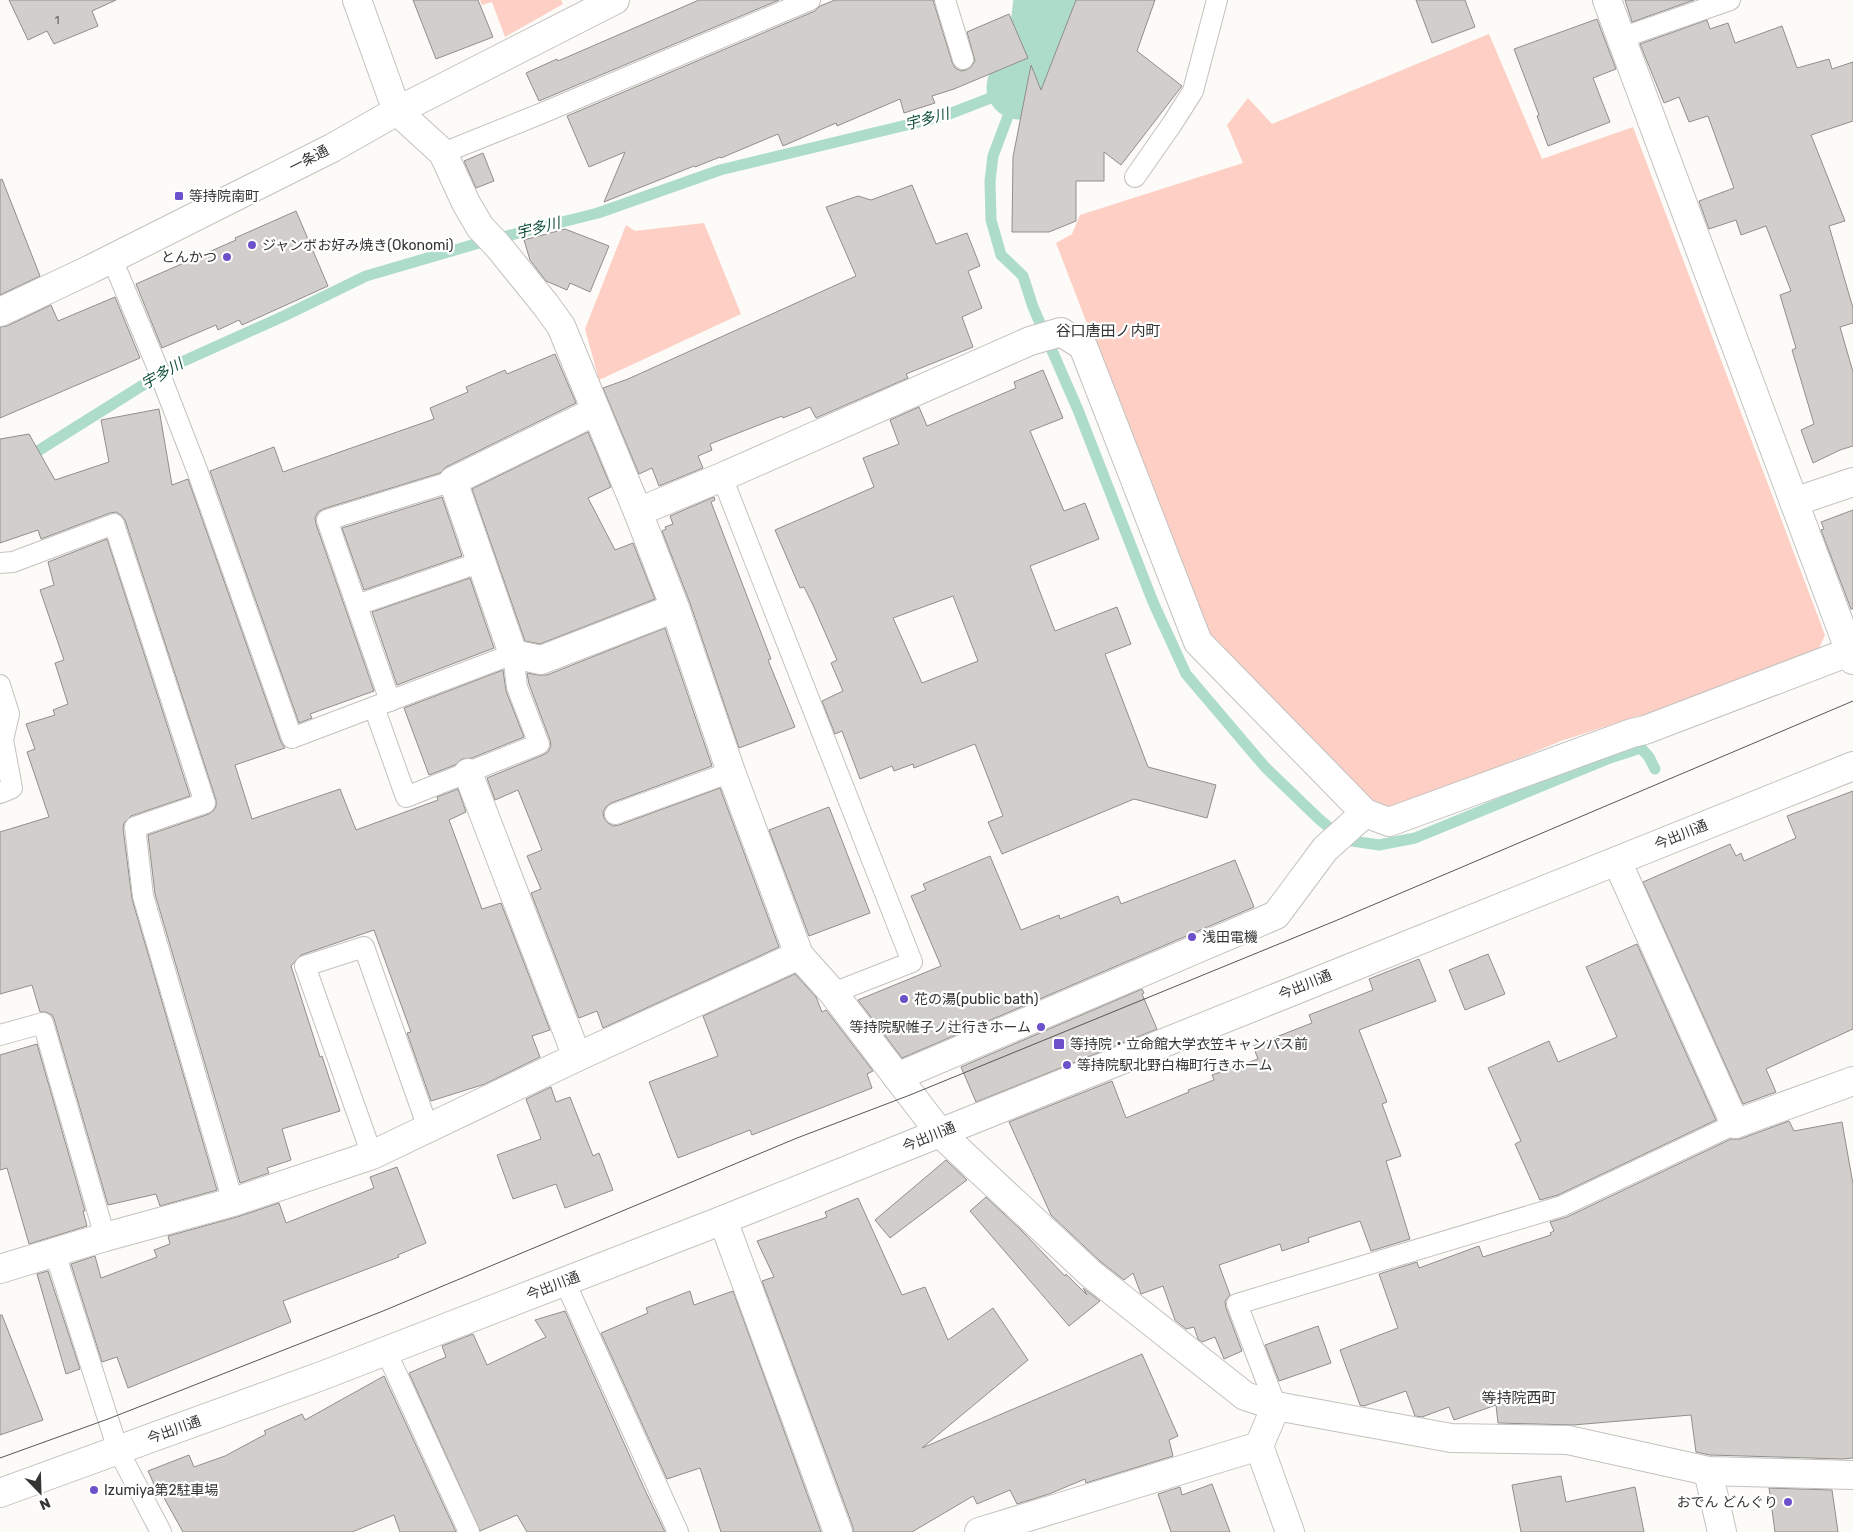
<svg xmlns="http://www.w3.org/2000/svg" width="1853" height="1532" viewBox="0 0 1853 1532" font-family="Rubik,'Noto Sans JP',sans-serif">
<rect width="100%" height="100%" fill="#fcfbf8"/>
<g fill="#fecfc5">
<path d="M480,0H561L563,4L505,37L492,2L482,5Z"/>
<path d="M1489,34L1542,159L1633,127L1825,635L1816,655L1660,719L1638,716L1561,741L1390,811L1369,799L1223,665L1203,625L1056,243L1072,234L1080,215L1243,163L1227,125L1248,98L1272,124Z"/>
<path d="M704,223L741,314L599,380L585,329L626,225L635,231Z"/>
</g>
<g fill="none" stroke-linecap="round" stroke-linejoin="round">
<g stroke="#addcca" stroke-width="11">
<path d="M1019,87L993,156L990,181L991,220L1001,255L1023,276L1033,307L1078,410L1153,602L1186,674L1265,767L1319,819L1331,829L1352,841L1379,845L1415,838L1610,758L1641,748L1649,757L1655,769"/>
<path d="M0,473L17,464L175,365L284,316L366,276L479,243L598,213L720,170L944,116L1019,87"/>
</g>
<path stroke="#addcca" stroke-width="65" d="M1019,87L1041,43L1046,0"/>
</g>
<g fill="#d1cecb" stroke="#918e8c" fill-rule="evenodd">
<path d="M9,0H116L92,11L98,26L54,44L47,31L28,40Z"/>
<path d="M413,0H478L493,37L436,59Z"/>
<path d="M699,0H779L539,101L526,73L557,59L558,61Z"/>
<path d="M835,0H933L952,62L955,68L961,71L966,70L971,67L975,61L967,32L1009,14L1028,58L954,89L932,96L935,103L904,113L900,99L837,126L836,123L783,146L778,134L721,158L720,157L695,167L694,166L604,202L625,152L589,167L567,116L815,11L820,6Z"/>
<path d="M1076,0H1155L1137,51L1182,86L1121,165L1104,152V181H1076V221L1049,232H1012L1013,157L1031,65L1041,90Z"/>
<path d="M1416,0H1465L1475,27L1432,43Z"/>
<path d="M1625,0H1694L1632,22Z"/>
<path d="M1597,19L1616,69L1593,78L1610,122L1548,146L1537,116L1539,115L1514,49Z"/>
<path d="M1707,20L1710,29L1728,23L1735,43L1782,26L1797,68L1829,59L1832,69L1853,62V121L1811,135L1845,221L1829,226L1853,308V323L1840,327L1853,372V446L1840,450L1813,463L1801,430L1814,424L1792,350L1796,348L1780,295L1791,291L1766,226L1741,235L1736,220L1709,229L1699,201L1734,188L1708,116L1689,122L1679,97L1664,103L1640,44Z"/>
<path d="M483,153L494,181L476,188L464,161Z"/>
<path d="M2,179L40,276L0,295V180Z"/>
<path d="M912,185L936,244L967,233L980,266L968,271L982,308L962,317L973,347L906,374L908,378L816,418L810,407L783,418L782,416L710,444L712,450L698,456L703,468L659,486L652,468L639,474L603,388L628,379L856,276L826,207L858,196L871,200Z"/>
<path d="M296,211L328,286L242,325L239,320L218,330L216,325L162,348L136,284L236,240L235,238Z"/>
<path d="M565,229L609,246L590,292L570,283L567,290L546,281L530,260L524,240Z"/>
<path d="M115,297L140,358L0,418V327L7,326L51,305L58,321Z"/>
<path d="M555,354L576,403L446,467L440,473L323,509L318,512L315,518L316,524L374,691L310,714L312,718L299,723L210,471L274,447L283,472L434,419L430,408L468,392L466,387L505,370L507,374Z"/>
<path d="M1043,370L1063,418L1030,431L1064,511L1085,503L1099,539L1030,566L1055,631L1117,607L1131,644L1105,654L1148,767L1216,785L1207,818L1134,799L1002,854L988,822L1003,816L975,744L914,768L913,764L894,771L892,766L860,779L842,731L835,734L822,701L843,691L831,663L837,660L813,605L804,587L800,588L775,530L874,487L863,458L899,444L890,420L919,407L927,426L1016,388L1014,382ZM953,596L978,661L922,683L893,618Z"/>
<path d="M159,409L172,485L188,479L281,742L285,748L235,765L252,819L340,789L356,830L438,800L437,797L458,789L466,812L449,820L482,909L501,903L550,1030L532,1036L540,1057L485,1084L431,1101L407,1033L411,1032L374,930L301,955L291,966L320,1057L322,1056L340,1111L282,1129L291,1160L267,1168L269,1173L240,1183L155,894L148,835L209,814L214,810L216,806V800L125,520L121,515L116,512L110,513L41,539L38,530L0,543V439L29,434L55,480L109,462L101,420Z"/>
<path d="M588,432L611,487L588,498L615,550L633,543L655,599L540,644L525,641L472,489Z"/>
<path d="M442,497L462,556L364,590L342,528Z"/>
<path d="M714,497L715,500L711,502L771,659L768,660L795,727L739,748L690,603L662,531L666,529L665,527L673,524L670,516Z"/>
<path d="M1853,510V609H1851L1821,530L1824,529L1821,522Z"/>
<path d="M107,539L190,796L131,816L124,823L123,828L132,899L217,1190L160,1206L156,1194L108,1205L54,1019L52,1015L46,1012H40L32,985L0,994V832L49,817L27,752L35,749L26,724L55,715L53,710L68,704L55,663L64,660L40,590L54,585L48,562Z"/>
<path d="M470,578L494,648L397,685L372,612Z"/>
<path d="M665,628L712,766L611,803L606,807L603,812L604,818L608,823L613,826L619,825L720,788L779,947L603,1028L597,1011L579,1018L531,893L541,889L527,856L542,850L518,790L495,800L487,778L543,755L548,752L551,746L550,740L529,684L527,673L538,675H547Z"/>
<path d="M503,670L506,691L524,737L472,758L462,759L455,765L429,775L404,708Z"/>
<path d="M1853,791V1029L1766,1069L1776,1092L1743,1104L1643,882L1730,844L1736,856L1741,853L1744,861L1796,838L1787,816Z"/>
<path d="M829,807L870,913L809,936L769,830Z"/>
<path d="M990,856L1021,930L1059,915L1060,919L1118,896L1121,904L1235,860L1254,907L902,1058L858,1000L941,966L911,896L926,890L923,884Z"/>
<path d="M1637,944L1716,1120L1558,1195L1540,1200L1515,1144L1521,1141L1488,1068L1549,1041L1558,1062L1617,1037L1586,967Z"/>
<path d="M1488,954L1505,994L1465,1010L1449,970Z"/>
<path d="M1419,959L1436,1001L1359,1030L1387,1102L1382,1104L1401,1156L1386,1161L1410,1239L1371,1251L1360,1221L1308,1238L1309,1242L1282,1251L1280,1244L1219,1265L1230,1295L1225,1301L1226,1308L1242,1351L1224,1359L1215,1337L1202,1342L1198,1339L1194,1327L1186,1329L1175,1320L1163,1286L1141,1294L1133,1273L1124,1280L1101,1262L1051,1215L1009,1122L1112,1081L1126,1118L1189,1092L1188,1090L1214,1080L1212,1075L1258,1059L1253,1046L1312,1023L1309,1015L1373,990L1369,979Z"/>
<path d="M795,974L816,997L822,1012L826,1010L873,1071L867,1074L872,1088L752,1135L750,1130L678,1158L649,1082L718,1056L703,1016Z"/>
<path d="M1142,989L1144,993L1142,994L1157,1029L976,1102L961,1067Z"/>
<path d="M37,1044L85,1211H83L87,1226L29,1244L7,1168L0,1170V1055Z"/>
<path d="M551,1087L556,1102L570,1097L593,1156L599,1153L613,1190L565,1208L556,1184L513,1199L497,1155L541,1139L526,1099Z"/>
<path d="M1789,1121L1794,1131L1842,1122L1853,1184V1458L1843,1459L1710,1455L1696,1452L1691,1415L1573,1425L1498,1423L1496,1405L1454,1420L1449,1407L1422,1417L1415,1416L1406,1391L1364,1406L1360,1405L1340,1350L1398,1328L1379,1274L1417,1262L1419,1268L1479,1246L1483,1257L1551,1235L1550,1233L1554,1231L1550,1222L1567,1217L1731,1139H1740Z"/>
<path d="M946,1160L967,1180L890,1238L875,1220Z"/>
<path d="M397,1167L426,1243L398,1255L399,1257L283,1301L291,1322L128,1388L117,1357L102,1362L71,1264L95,1256L101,1278L157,1257L154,1250L170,1244L168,1236L237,1217L279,1203L286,1223L374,1188L370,1177Z"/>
<path d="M986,1197L1023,1232L1065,1276L1066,1274L1087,1295L1083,1288L1100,1301L1069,1326L970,1211Z"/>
<path d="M858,1198L902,1295L925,1287L948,1340L993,1308L1028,1360L922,1448L1142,1354L1178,1436L1169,1440L1173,1456L1086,1483L1085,1479L1049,1494L1017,1504L1010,1490L977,1504L973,1496L912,1532H853V1527L762,1281L774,1277L757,1241L827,1217L825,1212Z"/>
<path d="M48,1271L80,1369L66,1374L37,1274Z"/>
<path d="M690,1291L694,1305L733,1291L821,1532H721L700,1468L667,1479L601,1333L648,1313L646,1308Z"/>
<path d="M565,1311L644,1488L665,1532H527L517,1515L480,1531L409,1373L446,1357L442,1346L473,1334L487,1365L546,1337L535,1320Z"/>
<path d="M0,1315H2L43,1420L0,1435Z"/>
<path d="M1318,1326L1331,1363L1279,1381L1265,1345Z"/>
<path d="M384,1376L456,1532H400L394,1515L352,1532H183L163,1496L160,1497L148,1471L189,1455L194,1467L225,1456L266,1434L264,1431L302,1414L305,1420Z"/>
<path d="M1561,1476L1566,1502L1635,1487L1644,1532H1521L1512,1485Z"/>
<path d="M1212,1484L1230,1532H1171L1158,1494L1180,1487L1182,1495Z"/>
<path d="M1769,1488L1832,1490L1838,1532H1775Z"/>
</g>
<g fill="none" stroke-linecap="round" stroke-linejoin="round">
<defs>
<g id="lane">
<path d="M945,0L963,59"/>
<path d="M1621,38L1730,0"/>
<path d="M443,153L540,114L810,0"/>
<path d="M1135,177L1172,124L1193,91L1217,0"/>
<path d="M112,259L156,364L197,470L292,738L513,654L517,687L539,744L406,797L374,707"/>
<path d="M722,477L912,962L833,993"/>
<path d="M0,563L13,562L114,524L205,803L135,827L143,896L233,1202"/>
<path d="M357,605L481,562"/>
<path d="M0,685L9,714L3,740L12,788L0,793"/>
<path d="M390,701L327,520L453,481"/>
<path d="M615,814L731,772"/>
<path d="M0,1035L43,1023L105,1237"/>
<path d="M372,1155L305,966L364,947L428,1128"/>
<path d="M55,1253L118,1450L161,1532"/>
<path d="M565,1282L678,1532"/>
<path d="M386,1351L469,1532"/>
<path d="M1276,1406L1237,1304L1562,1206L1735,1124"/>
</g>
<g id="street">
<path d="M1607,0L1853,660"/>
<path d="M397,111L443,153L466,203L480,227L498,246L545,304L561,326L638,512L675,608L731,772L799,955"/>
<path d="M596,411L453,481L513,654L541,660L675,608"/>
<path d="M1794,502L1853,482"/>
<path d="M638,512L722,477L1030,341L1061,332L1083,346L1198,642L1365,813L1325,849L1276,915L897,1077"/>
<path d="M468,773L577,1057"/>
<path d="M1365,813L1389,822L1632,733L1645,730L1849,652"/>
<path d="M1617,861L1735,1124L1853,1081"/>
<path d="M723,1220L838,1532"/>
<path d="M0,1269L105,1237L233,1202L372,1155L577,1057L799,955L833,993L940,1133L1091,1274L1245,1396L1276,1406L1451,1438L1568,1440L1708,1471L1853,1475"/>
<path d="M1259,1446L1290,1532"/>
<path d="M1708,1471L1722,1532"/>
<path d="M979,1532L1259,1446L1276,1406"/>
</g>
<g id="secondary">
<path d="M357,0L397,111"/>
<path d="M0,312L91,269L332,148L397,111L615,0"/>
<path d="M0,1493L324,1375L723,1220L1853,766"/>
</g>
</defs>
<use href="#lane" stroke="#c3c2bf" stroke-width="22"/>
<use href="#street" stroke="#c3c2bf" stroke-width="30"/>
<use href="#secondary" stroke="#c3c2bf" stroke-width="30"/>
<use href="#lane" stroke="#fff" stroke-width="20"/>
<use href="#street" stroke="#fff" stroke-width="28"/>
<use href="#secondary" stroke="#fff" stroke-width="28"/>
<path stroke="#575756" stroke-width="1" d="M0,1458L108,1419L383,1311L797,1138L910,1095L1335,921L1853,701"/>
</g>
<g fill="#6c51ca" stroke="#fff" stroke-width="2">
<rect x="174" y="191" width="10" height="10" rx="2.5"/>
<circle cx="252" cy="245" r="5"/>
<circle cx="227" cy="257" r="5"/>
<circle cx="1192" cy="937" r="5"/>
<circle cx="904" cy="999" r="5"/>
<circle cx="1041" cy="1027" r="5"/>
<rect x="1053" y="1038" width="12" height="12" rx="2.5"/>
<circle cx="1067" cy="1065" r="5"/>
<circle cx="94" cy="1490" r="5"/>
<circle cx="1788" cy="1502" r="5"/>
</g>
<g text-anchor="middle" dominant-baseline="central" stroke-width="4.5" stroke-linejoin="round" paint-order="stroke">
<g font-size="11" fill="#5b5a59">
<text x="57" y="20">1</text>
</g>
<g font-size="14" fill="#343433" stroke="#fff">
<text transform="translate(309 159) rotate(-27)">一条通</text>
<text transform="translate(1681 835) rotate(-22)">今出川通</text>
<text transform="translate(1305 985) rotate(-22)">今出川通</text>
<text transform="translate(929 1137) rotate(-22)">今出川通</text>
<text transform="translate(553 1286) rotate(-21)">今出川通</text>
<text transform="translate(174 1430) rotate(-20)">今出川通</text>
</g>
<g font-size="14" fill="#343433" stroke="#fff" text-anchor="start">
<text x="189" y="196">等持院南町</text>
<text x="262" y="245">ジャンボお好み焼き(Okonomi)</text>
<text x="217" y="257" text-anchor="end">とんかつ</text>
<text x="1202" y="937">浅田電機</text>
<text x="914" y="999">花の湯(public bath)</text>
<text x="1031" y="1027" text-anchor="end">等持院駅帷子ノ辻行きホーム</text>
<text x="1070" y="1044">等持院・立命館大学衣笠キャンパス前</text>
<text x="1077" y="1065">等持院駅北野白梅町行きホーム</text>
<text x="104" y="1490">Izumiya第2駐車場</text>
<text x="1778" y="1502" text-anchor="end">おでん どんぐり</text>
</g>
<g font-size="15" font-style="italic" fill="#104e3c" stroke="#fff">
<text transform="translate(927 119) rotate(-15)">宇多川</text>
<text transform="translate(538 228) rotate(-14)">宇多川</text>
<text transform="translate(162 374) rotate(-30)">宇多川</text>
</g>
<g font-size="15" fill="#343433" stroke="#fff">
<text x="1108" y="331">谷口唐田ノ内町</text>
<text x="1519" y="1398">等持院西町</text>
</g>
</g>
<g transform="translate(40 1492) rotate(157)" stroke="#ffffff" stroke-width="4" paint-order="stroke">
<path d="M0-4L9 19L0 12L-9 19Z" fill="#343433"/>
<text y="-8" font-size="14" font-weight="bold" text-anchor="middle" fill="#343433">N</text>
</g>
</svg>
